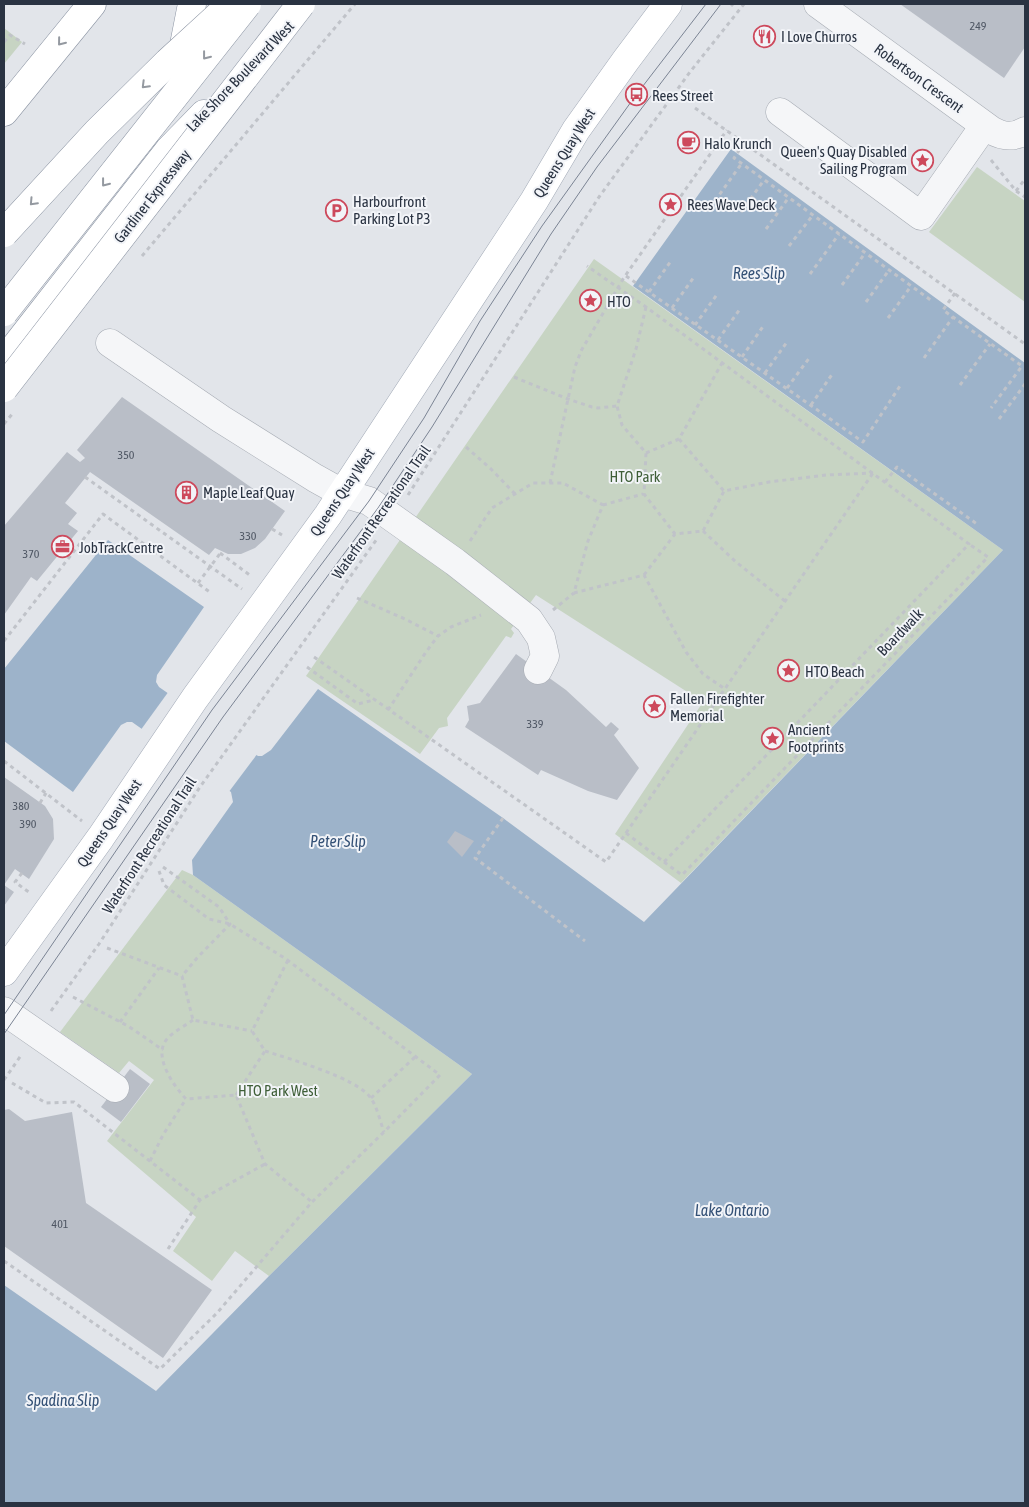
<svg xmlns="http://www.w3.org/2000/svg" width="1029" height="1507" viewBox="0 0 1029 1507" font-family="'Asap Condensed',sans-serif">
<rect width="100%" height="100%" fill="#e2e5ea"/>
<g fill="#c7d4c3">
<path d="M4,28L22,42L4,64Z"/>
<path d="M977,167L1025,201V302L929,232Z"/>
<path d="M594,259L1003,550L681,883L615,834L703,702L536,595L511,629L514,633L511,638L506,636L447,718L448,726L439,728L420,754L306,676Z"/>
<path d="M182,870L193,875L472,1074L269,1276L235,1251L212,1281L173,1251L196,1217L107,1141L154,1080L129,1061L119,1073L60,1032Z"/>
</g>
<path fill="#9db3ca" d="M731,149L1025,363V1503H4V1285L156,1391L269,1276L472,1074L193,875L192,860L233,802L231,792L132,722H127L121,725L73,792L4,741V669L108,540L204,607L157,675L156,682L159,687L258,756H262L271,750L318,689L503,818L644,922L1003,550L633,286Z"/>
<path fill="#e2e5ea" d="M169,691L258,753L228,793L140,731Z"/>
<g fill="#b9bec7">
<path d="M900,4H1025V47L1004,78Z"/>
<path d="M122,397L285,511L265,539L255,548L241,554H228L215,548L209,555L90,472L65,503L77,513L68,524L78,531L37,581L31,577L4,615V526L67,452L80,462L85,458L77,450Z"/>
<path d="M516,654L566,690L606,727L611,722L619,729L614,735L639,768L617,800L588,791L541,770L538,775L465,727L469,720L467,706L480,703Z"/>
<path d="M4,777L45,806L53,819L54,839L29,879L15,869L4,885L14,892L4,906Z"/>
<path d="M455,831L474,841L462,857L447,842Z"/>
<path d="M130,1069L150,1084L121,1122L101,1107Z"/>
<path d="M9,1109L25,1121L72,1112L86,1203L212,1290L163,1358L4,1246V1110Z"/>
</g>
<g fill="none" stroke-linecap="round" stroke-linejoin="round">
<defs>
<g id="minor">
<path d="M818,4L991,130C1003,137 1013,138 1025,131"/>
<path d="M780,112L921,216L984,126"/>
<path d="M110,343L221,419L315,478L342,493L369,501L455,562L529,620L541,638L545,656L538,670"/>
<path d="M4,1011L115,1088"/>
</g>
<path id="major" d="M4,972L101,837L195,698L328,515L534,201L576,130L626,60L668,4"/>
<g id="highway">
<path d="M182,62L183,50L192,4"/>
<path d="M4,112L92,4"/>
<path d="M4,361L169,150L204,114"/>
</g>
</defs>
<use href="#minor" stroke="#a7acb4" stroke-width="29"/>
<use href="#major" stroke="#a1a9b6" stroke-width="29"/>
<use href="#highway" stroke="#8992a1" stroke-width="29"/>
<g stroke="#c0c3c9" stroke-width="3" stroke-dasharray="4 4" stroke-linecap="butt">
<path d="M731,6L733,4"/>
<path d="M4,42L10,35L25,44"/>
<path d="M695,108L1025,344"/>
<path d="M744,143L734,158L932,301"/>
<path d="M991,160L1016,191L1025,197"/>
<path d="M1016,191L1025,179"/>
<path d="M715,201L742,163"/>
<path d="M741,212L764,180"/>
<path d="M766,229L789,197"/>
<path d="M789,246L813,215"/>
<path d="M142,256L355,4"/>
<path d="M810,274L839,234"/>
<path d="M626,276L863,442L900,386"/>
<path d="M842,285L865,253"/>
<path d="M649,292L671,261"/>
<path d="M955,293L943,310L1022,366L991,408"/>
<path d="M866,302L889,270"/>
<path d="M646,307L636,349L617,406L622,425L646,453L644,494L675,534"/>
<path d="M672,308L694,277"/>
<path d="M888,318L911,286"/>
<path d="M695,325L718,293"/>
<path d="M718,340L740,309"/>
<path d="M742,357L764,325"/>
<path d="M924,358L953,317"/>
<path d="M765,373L787,342"/>
<path d="M514,377L568,399L592,407L598,408L617,406"/>
<path d="M960,385L990,344"/>
<path d="M787,388L810,357"/>
<path d="M811,405L833,373"/>
<path d="M999,419L1025,384"/>
<path d="M4,424L13,413"/>
<path d="M679,439L724,491"/>
<path d="M466,447L491,469L516,495"/>
<path d="M646,453L679,439L722,363"/>
<path d="M85,477L242,589"/>
<path d="M885,482L897,467L977,524"/>
<path d="M550,483L568,399L575,367L581,351L623,279L727,130"/>
<path d="M408,495L599,197L690,72L744,4"/>
<path d="M603,505L643,494"/>
<path d="M272,529L282,535"/>
<path d="M703,531L736,562L785,601"/>
<path d="M470,541L492,508L533,483H563L603,505L588,541L574,593L644,575L686,652L703,674L725,689"/>
<path d="M220,553L251,576"/>
<path d="M644,575L675,534L703,531L724,491L769,482L826,475L873,473"/>
<path d="M198,583L222,551"/>
<path d="M357,598L405,619L438,636"/>
<path d="M553,610L574,593"/>
<path d="M4,641L103,514L211,593"/>
<path d="M314,657L606,862L626,833L664,862L969,544L646,307L587,266"/>
<path d="M307,667L358,704L374,700"/>
<path d="M388,710L426,652L438,636L451,627L481,615"/>
<path d="M4,761L82,821"/>
<path d="M40,803L46,793"/>
<path d="M503,818L475,858L585,941"/>
<path d="M626,833L873,473"/>
<path d="M664,862L682,875L988,557L969,544"/>
<path d="M163,867L219,907L230,924L197,958L182,976"/>
<path d="M22,873L15,882L30,893"/>
<path d="M107,948L182,976L193,1020L252,1031"/>
<path d="M73,997L128,1026L163,1050"/>
<path d="M51,1011L99,944L200,787L377,539"/>
<path d="M193,1020C185,1026 174,1031 167,1039C152,1056 174,1086 186,1099L236,1095L265,1164L312,1202"/>
<path d="M120,1022L159,968"/>
<path d="M265,1051C290,1059 356,1078 370,1097C377,1106 380,1121 384,1132"/>
<path d="M4,1080L22,1054"/>
<path d="M12,1083L46,1103L74,1102L200,1200"/>
<path d="M236,1095L265,1051L252,1031L288,960"/>
<path d="M371,1098L415,1057"/>
<path d="M150,1161L163,1135L186,1099"/>
<path d="M168,1249L200,1200L265,1164"/>
<path d="M4,1261L160,1369L217,1313L312,1202L384,1132L440,1075L286,959L230,924L209,919L164,885L159,871"/>
</g>
<use href="#minor" stroke="#f5f6f8" stroke-width="28"/>
<use href="#major" stroke="#fff" stroke-width="28"/>
<use href="#highway" stroke="#fff" stroke-width="28"/>
<g stroke="#7b8494" stroke-width="1">
<path d="M4,1015L212,710L369,501L424,418L480,321L542,226L636,95L706,4"/>
<path d="M4,1034L223,717L378,508L432,427L551,234L597,167L721,4"/>
</g>
<defs>
<g id="highway-bridge">
<path d="M4,233L97,132L168,62L227,8"/>
<path d="M4,312L247,4"/>
<path d="M4,388L301,4"/>
</g>
</defs>
<use href="#highway-bridge" stroke="#8992a1" stroke-width="29" stroke-linecap="butt"/>
<use href="#highway-bridge" stroke="#fff" stroke-width="28"/>
</g>
<defs><path id="oneway-chevron" d="M-2-3.5L2.5 0L-2 3.5" fill="none" stroke-width="1.6" stroke-linecap="round" stroke-linejoin="round" transform="scale(1.25)"/></defs>
<g stroke="#9499a0">
<use href="#oneway-chevron" transform="translate(61 42) rotate(129)"/>
<use href="#oneway-chevron" transform="translate(206 56) rotate(128)"/>
<use href="#oneway-chevron" transform="translate(145 85) rotate(135)"/>
<use href="#oneway-chevron" transform="translate(105 183) rotate(128)"/>
<use href="#oneway-chevron" transform="translate(33 202) rotate(133)"/>
</g>
<defs>
<symbol id="restaurant-ring" viewBox="-11 -11 22 22"><circle r="9.5" fill="#f2f4f8" stroke="#cd495c" stroke-width="1.5"/><path d="M-5-6h1v4h1v-4h1v4h1v-4h1v5L-1.5 .5V6h-2V.5L-5-1ZM5-6V6H3V1.5H1.5Q1.5-4 5-6Z" fill="#cd495c"/></symbol>
<symbol id="bus-ring" viewBox="-11 -11 22 22"><circle r="9.5" fill="#f2f4f8" stroke="#cd495c" stroke-width="1.5"/><path d="M-5-6H5V4H4V6H2V4H-2V6H-4V4H-5ZM-3.5-4V0h7V-4ZM-3.5 1.2v1.5H-2V1.2ZM2 1.2v1.5H3.5V1.2Z" fill="#cd495c"/></symbol>
<symbol id="cafe-ring" viewBox="-11 -11 22 22"><circle r="9.5" fill="#f2f4f8" stroke="#cd495c" stroke-width="1.5"/><path d="M-5.5-4.5H6V0H3Q3 3.5 0 3.5H-2.5Q-5.5 3.5-5.5 0ZM3-3.2v2h1.7v-2ZM-6 4.5H4V6H-6Z" fill="#cd495c"/></symbol>
<symbol id="sight-ring" viewBox="-11 -11 22 22"><circle r="9.5" fill="#f2f4f8" stroke="#cd495c" stroke-width="1.5"/><path d="M0-6L1.8-2.2L6-1.7L2.9 1.2L3.7 5.4L0 3.3L-3.7 5.4L-2.9 1.2L-6-1.7L-1.8-2.2Z" fill="#cd495c"/></symbol>
<symbol id="parking-ring" viewBox="-11 -11 22 22"><circle r="9.5" fill="#f2f4f8" stroke="#cd495c" stroke-width="1.5"/><path d="M-3.5-5.5H1a3.5 3.5 0 0 1 0 7H-1V5.5H-3.5ZM-1-3.4V-.6H.8a1.4 1.4 0 0 0 0-2.8Z" fill="#cd495c"/></symbol>
<symbol id="building-ring" viewBox="-11 -11 22 22"><circle r="9.5" fill="#f2f4f8" stroke="#cd495c" stroke-width="1.5"/><path d="M-4-6H4V6H1V3H-1V6H-4ZM-2.5-4.3h1.7v1.8h-1.7ZM.8-4.3h1.7v1.8H.8ZM-2.5-1h1.7V.8h-1.7ZM.8-1h1.7V.8H.8Z" fill="#cd495c"/></symbol>
<symbol id="office-ring" viewBox="-11 -11 22 22"><circle r="9.5" fill="#f2f4f8" stroke="#cd495c" stroke-width="1.5"/><path d="M-6-3h4V-5.5h4V-3h4V5H-6ZM-1-4.5V-3h2v-1.5ZM-6 0V1H6V0Z" fill="#cd495c"/></symbol>
</defs>
<g fill-rule="evenodd">
<use href="#restaurant-ring" x="752" y="24" width="25" height="25"/>
<use href="#bus-ring" x="624" y="82" width="25" height="25"/>
<use href="#cafe-ring" x="676" y="130" width="25" height="25"/>
<use href="#sight-ring" x="910" y="148" width="25" height="25"/>
<use href="#sight-ring" x="658" y="192" width="25" height="25"/>
<use href="#parking-ring" x="324" y="198" width="25" height="25"/>
<use href="#sight-ring" x="578" y="288" width="25" height="25"/>
<use href="#building-ring" x="174" y="480" width="25" height="25"/>
<use href="#office-ring" x="50" y="534" width="25" height="25"/>
<use href="#sight-ring" x="776" y="658" width="25" height="25"/>
<use href="#sight-ring" x="642" y="694" width="25" height="25"/>
<use href="#sight-ring" x="760" y="726" width="25" height="25"/>
</g>
<g text-anchor="middle" dominant-baseline="central" stroke-width="4" stroke-linejoin="round" paint-order="stroke">
<g font-size="12" fill="#4e5663">
<text x="978" y="26">249</text>
<text x="126" y="455">350</text>
<text x="248" y="536">330</text>
<text x="31" y="554">370</text>
<text x="535" y="724">339</text>
<text x="21" y="806">380</text>
<text x="28" y="824">390</text>
<text x="60" y="1224">401</text>
</g>
<g font-size="15" fill="#2a3342" stroke="#f2f4f8" text-anchor="start">
<text x="781" y="36">I Love Churros</text>
<text x="652" y="95">Rees Street</text>
<text x="704" y="143">Halo Krunch</text>
<text x="907" y="151" text-anchor="end">Queen's Quay Disabled<tspan x="907" dy="17">Sailing Program</tspan></text>
<text x="353" y="201">Harbourfront<tspan x="353" dy="17">Parking Lot P3</tspan></text>
<text x="687" y="204">Rees Wave Deck</text>
<text x="607" y="301">HTO</text>
<text x="203" y="492">Maple Leaf Quay</text>
<text x="79" y="547">JobTrackCentre</text>
<text x="805" y="671">HTO Beach</text>
<text x="670" y="698">Fallen Firefighter<tspan x="670" dy="17">Memorial</tspan></text>
<text x="788" y="729">Ancient<tspan x="788" dy="17">Footprints</tspan></text>
</g>
<g font-size="15" fill="#2a3342" stroke="#f2f4f8">
<text transform="translate(240 76) rotate(-46)">Lake Shore Boulevard West</text>
<text transform="translate(919 78) rotate(36)">Robertson Crescent</text>
<text transform="translate(564 153) rotate(-58)">Queens Quay West</text>
<text transform="translate(152 196) rotate(-52)">Gardiner Expressway</text>
<text transform="translate(342 492) rotate(-56)">Queens Quay West</text>
<text transform="translate(381 512) rotate(-55)">Waterfront Recreational Trail</text>
<text transform="translate(900 632) rotate(-46)">Boardwalk</text>
<text transform="translate(109 823) rotate(-56)">Queens Quay West</text>
<text transform="translate(149 845) rotate(-57)">Waterfront Recreational Trail</text>
</g>
<g font-size="15" fill="#3e5e37" stroke="#f2f4f8">
<text x="635" y="476">HTO Park</text>
<text x="278" y="1090">HTO Park West</text>
</g>
<g font-size="16" font-style="italic" fill="#345176" stroke="#f2f4f8">
<text x="759" y="273">Rees Slip</text>
<text x="338" y="841">Peter Slip</text>
<text x="732" y="1210">Lake Ontario</text>
<text x="63" y="1400">Spadina Slip</text>
</g>
</g>
<rect width="1029" height="1507" fill="none" stroke="#2a3342" stroke-width="10"/>
</svg>
